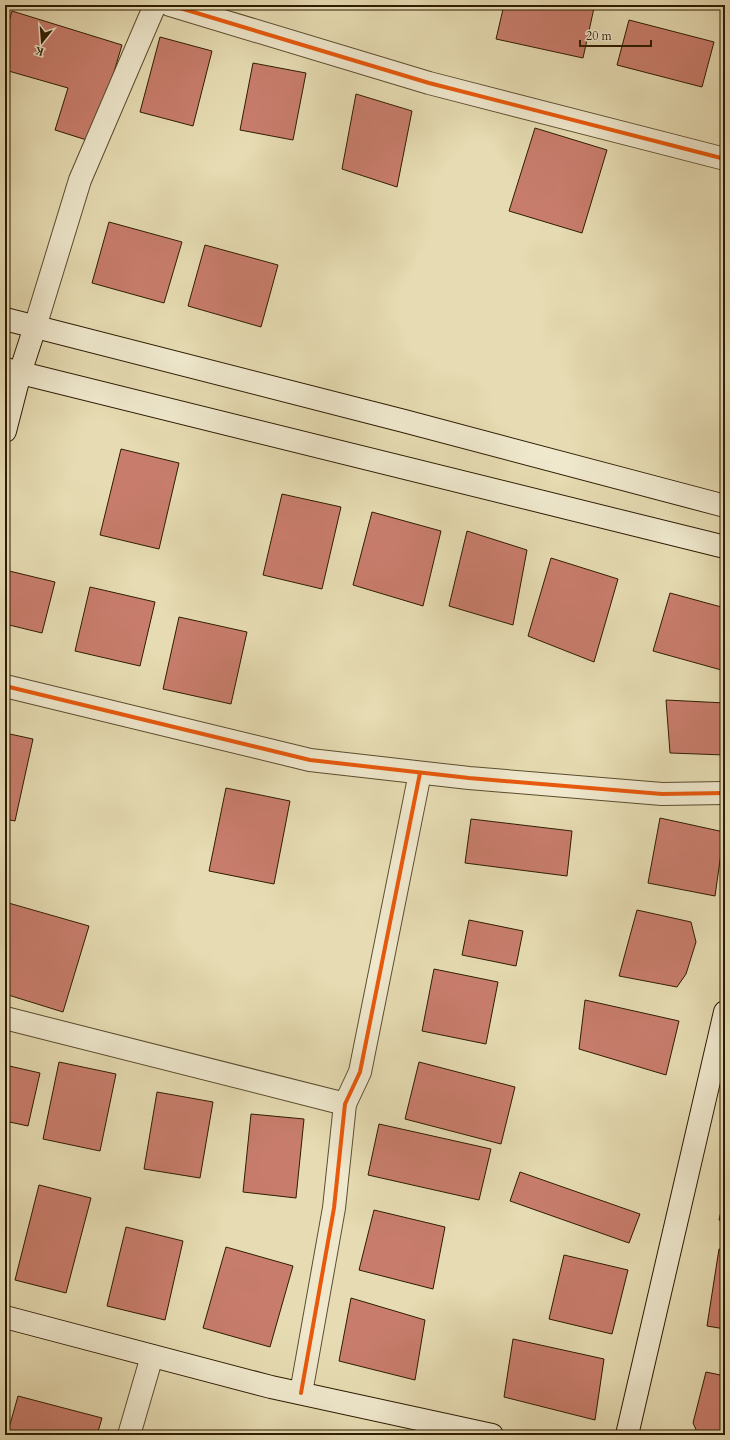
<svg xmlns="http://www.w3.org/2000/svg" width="730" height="1440" viewBox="0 0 730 1440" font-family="Cardo,serif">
<rect width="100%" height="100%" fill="#e6dbb2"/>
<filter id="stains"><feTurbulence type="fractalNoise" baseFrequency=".005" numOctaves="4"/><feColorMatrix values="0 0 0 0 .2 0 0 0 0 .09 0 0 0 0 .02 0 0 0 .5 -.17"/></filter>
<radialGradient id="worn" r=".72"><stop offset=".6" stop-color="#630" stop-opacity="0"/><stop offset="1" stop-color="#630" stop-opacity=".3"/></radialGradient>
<g fill="#c87d6c" stroke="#2e1c01">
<path d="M504,5H581L594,8L583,58L496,39Z"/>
<path d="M12,11L122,45L93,142L55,130L68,88L5,70V35Z"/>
<path d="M629,20L714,42L702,87L617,65Z"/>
<path d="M160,37L212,51L193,126L140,112Z"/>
<path d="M253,63L306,73L293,140L240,130Z"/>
<path d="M356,94L412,111L397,187L342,169Z"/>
<path d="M535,128L607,150L582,233L509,211Z"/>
<path d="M109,222L182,242L164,303L92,283Z"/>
<path d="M205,245L278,265L261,327L188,306Z"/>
<path d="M121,449L179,463L159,549L100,535Z"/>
<path d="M282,494L341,507L322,589L263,575Z"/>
<path d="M372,512L441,531L423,606L353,585Z"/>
<path d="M467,531L527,550L513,625L449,606Z"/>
<path d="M551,558L618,579L594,662L528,636Z"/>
<path d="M5,570L55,582L42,633L5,624Z"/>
<path d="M90,587L155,602L140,666L75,651Z"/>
<path d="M670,593L725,608V671L653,651Z"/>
<path d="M179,617L247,632L231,704L163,689Z"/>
<path d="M666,700L725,703V755L670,753Z"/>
<path d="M5,733L33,739L15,821L5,819Z"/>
<path d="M226,788L290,801L274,884L209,871Z"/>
<path d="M660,818L724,832L715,896L648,883Z"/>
<path d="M471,819L572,831L567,876L465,863Z"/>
<path d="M5,902L89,926L63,1012L5,994Z"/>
<path d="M637,910L691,922L696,942L686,974L677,987L619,976Z"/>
<path d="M469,920L523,931L516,966L462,955Z"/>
<path d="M434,969L498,982L486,1044L422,1031Z"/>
<path d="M585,1000L679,1021L666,1075L579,1049Z"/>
<path d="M59,1062L116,1074L100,1151L43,1139Z"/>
<path d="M419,1062L515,1087L501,1144L405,1119Z"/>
<path d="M5,1065L40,1073L28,1126L5,1121Z"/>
<path d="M157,1092L213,1102L200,1178L144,1169Z"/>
<path d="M251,1114L304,1119L296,1198L243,1192Z"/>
<path d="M379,1124L491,1149L479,1200L368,1175Z"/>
<path d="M520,1172L640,1214L629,1243L510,1201Z"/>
<path d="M39,1185L91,1198L66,1293L15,1280Z"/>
<path d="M725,1193V1222L719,1220Z"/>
<path d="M374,1210L445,1227L433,1289L359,1270Z"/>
<path d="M126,1227L183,1241L165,1320L107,1306Z"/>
<path d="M226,1247L293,1266L270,1347L203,1328Z"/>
<path d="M719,1249L725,1250V1329L707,1326Z"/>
<path d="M564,1255L628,1270L612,1334L549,1319Z"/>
<path d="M351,1298L425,1320L415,1380L339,1361Z"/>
<path d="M513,1339L604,1359L595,1420L504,1397Z"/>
<path d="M706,1372L725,1376V1435H705L698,1434L693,1423Z"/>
<path d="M18,1396L102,1418L97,1435H7Z"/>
</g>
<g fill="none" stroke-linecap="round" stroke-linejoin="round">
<defs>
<g id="street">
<path d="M170,5L429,83L725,159"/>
<path d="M35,327L80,180L155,5"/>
<path d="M5,686L310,760L469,778L662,794L725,793"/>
<path d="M5,1018L345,1104"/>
<path d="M301,1393L334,1208L345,1104L360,1072L420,773"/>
<path d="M129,1435L152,1356"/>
</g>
<g id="secondary">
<path d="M5,319L404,421L725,506"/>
<path d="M5,369L725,547"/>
<path d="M5,431L20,373L35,327"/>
<path d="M5,1317L271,1387L492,1435"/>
<path d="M627,1435L725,1012"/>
</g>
</defs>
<use href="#street" stroke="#5c4c2d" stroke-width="24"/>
<use href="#secondary" stroke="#2e1c01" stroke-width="24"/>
<use href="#street" stroke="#efe8cd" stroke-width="22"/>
<use href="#secondary" stroke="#efe8cd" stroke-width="22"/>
<defs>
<g id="cycleway">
<path d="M170,5L429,83L725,159"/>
<path d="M5,686L310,760L469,778L662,794L725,793"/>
<path d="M301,1393L334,1208L345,1104L360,1072L420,773"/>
</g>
</defs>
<use href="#cycleway" stroke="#efe8cd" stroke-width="6"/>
<use href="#cycleway" stroke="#e8590c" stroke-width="4"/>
</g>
<rect width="730" height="1440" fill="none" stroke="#e6dbb2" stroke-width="20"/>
<rect x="6" y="6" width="718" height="1428" fill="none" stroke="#2e1c01" stroke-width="2"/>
<rect x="10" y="10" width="710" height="1420" fill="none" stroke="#2e1c01"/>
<g transform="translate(42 42) rotate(197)" stroke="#efe8cd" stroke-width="3" paint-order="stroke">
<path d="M0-3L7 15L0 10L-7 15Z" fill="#2e1c01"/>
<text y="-6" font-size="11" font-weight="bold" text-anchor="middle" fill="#2e1c01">K</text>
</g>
<path d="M580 40v6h71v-6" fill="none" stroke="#2e1c01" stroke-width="2"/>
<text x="586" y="40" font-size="12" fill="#2e1c01" stroke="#efe8cd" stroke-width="3" paint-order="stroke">20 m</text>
<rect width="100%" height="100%" filter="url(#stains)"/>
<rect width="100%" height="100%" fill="url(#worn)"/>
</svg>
